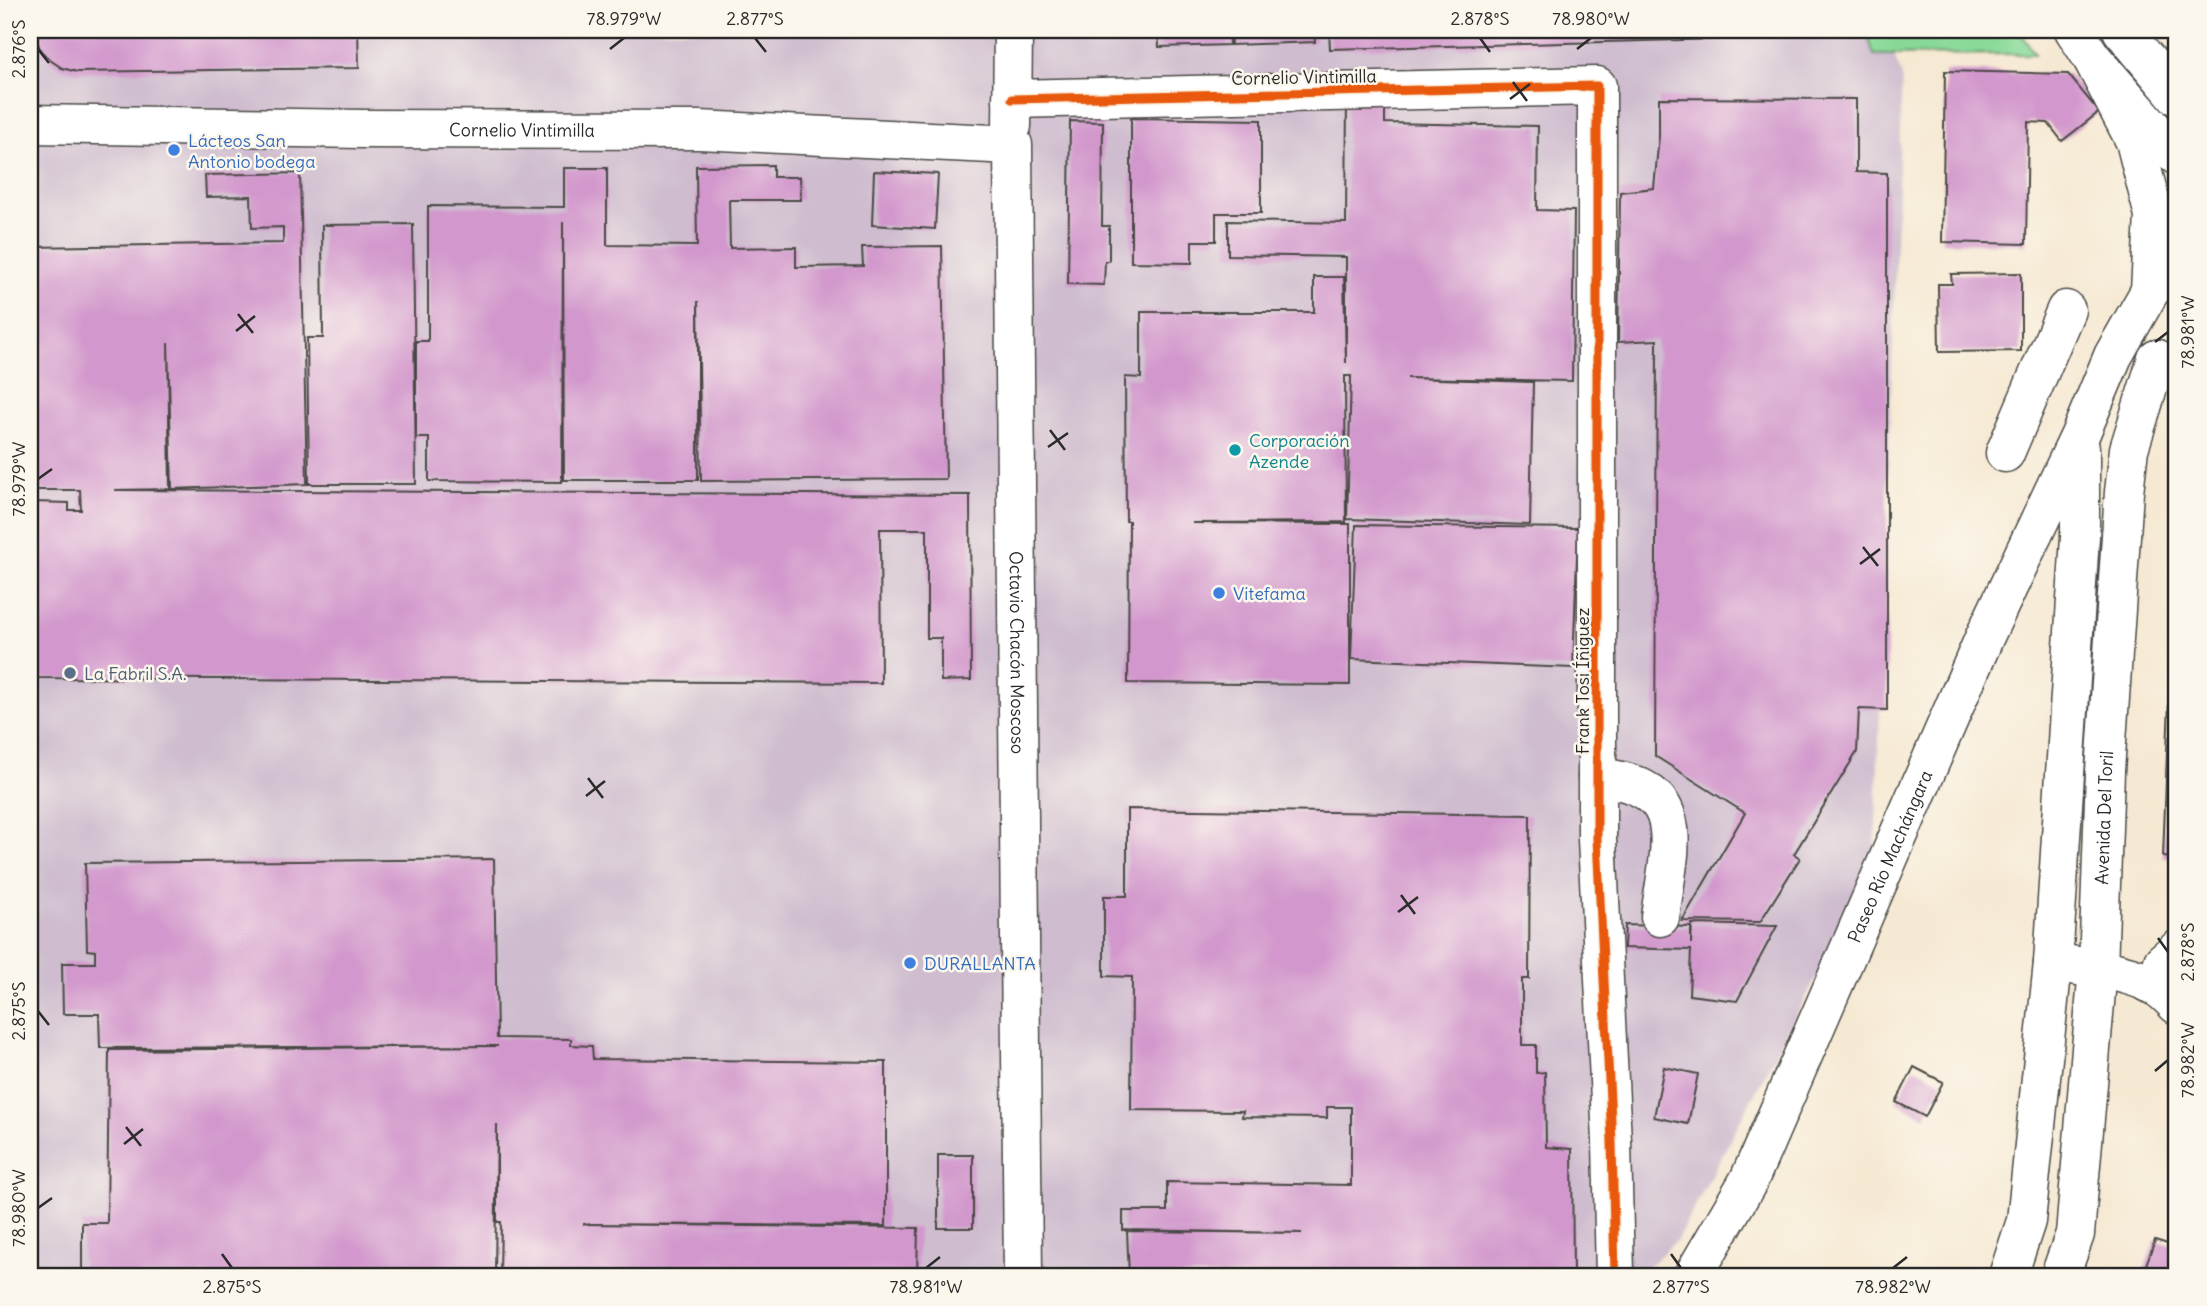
<svg xmlns="http://www.w3.org/2000/svg" width="2207" height="1306" viewBox="0 0 2207 1306" font-family="Delius,sans-serif">
<rect width="100%" height="100%" fill="#fbf7ec"/>
<filter id="ink" filterUnits="userSpaceOnUse"><feTurbulence type="fractalNoise" baseFrequency=".0143" numOctaves="2"/><feDisplacementMap in="SourceGraphic" scale="14" xChannelSelector="R" yChannelSelector="G"/><feConvolveMatrix kernelMatrix="1 2 1 2 8 2 1 2 1" color-interpolation-filters="sRGB"/></filter>
<filter id="wash" filterUnits="userSpaceOnUse"><feTurbulence type="fractalNoise" baseFrequency=".00686" numOctaves="4" result="noise"/><feDisplacementMap in="SourceGraphic" scale="28" xChannelSelector="R" yChannelSelector="G"/><feGaussianBlur stdDeviation="1.57" result="paint"/><feColorMatrix in="noise" values="0 0 0 0 0 0 0 0 0 0 0 0 0 0 0 0 0 1.4 0 .05"/><feComposite in="paint" operator="in"/></filter>
<g filter="url(#wash)">
<rect width="100%" height="100%" fill="#f6e9d3"/>
<path fill="#cfbdcf" d="M30,30H1883L1902,75L1875,850L1843,927L1677,1240L1638,1276H31Z"/>
<path fill="#88d998" stroke="#5a8262" stroke-width="2" d="M1866,30H2018L2035,54L1874,55Z"/>
<g id="blocks">
<g fill="#d297cc">
<path d="M32,30H358L359,68L77,72L62,68L50,60L41,51Z"/>
<path d="M1158,30H1228L1229,45L1159,47Z"/>
<path d="M1230,30H1314L1315,42L1231,45Z"/>
<path d="M1329,30H1759V38L1330,49Z"/>
<path d="M1945,71L2068,74L2099,112L2062,141L2048,123L2028,122L2026,244L1942,242Z"/>
<path d="M1347,95L1385,96V123L1538,126L1537,210L1574,211L1572,381L1407,378L1533,382L1530,525L1347,519L1351,376H1345L1346,522L1192,523L1350,524V685L1128,683L1129,521H1126L1125,377L1141,378V312H1314V277H1344L1346,363V257L1228,255V221L1346,223Z"/>
<path d="M1659,98L1856,99V172L1887,173V710L1859,709L1857,752L1794,854L1800,858L1760,922L1682,921L1745,813L1655,756L1657,340L1618,342L1620,192L1654,188L1659,136Z"/>
<path d="M1131,118L1261,120V213H1216V241H1192V263L1131,262Z"/>
<path d="M1070,121L1103,122L1102,226H1109V261H1105L1104,285L1068,284Z"/>
<path d="M773,165V177H800L801,200H729L730,248L796,247V267L863,266L862,247L942,246L946,479L701,481L698,301V480H564L563,222L562,482L429,481V438H416V341H428V206L564,207V168H607V245L697,246L696,166Z"/>
<path d="M874,171L938,174L935,229L872,225Z"/>
<path d="M300,173L307,484L172,489L168,343L170,489L115,490L970,495L971,680L941,681V638H927V529H880L881,683L33,678V502L69,503V510H81L80,490H31L30,247L283,243V227L252,228L251,196L206,197L205,175Z"/>
<path d="M413,224L416,484H309L307,338H323L322,225Z"/>
<path d="M2021,273V351L1939,352L1938,284H1952L1951,274Z"/>
<path d="M1356,525L1578,528L1573,668L1351,659Z"/>
<path d="M2169,702H2177V858L2163,857Z"/>
<path d="M1127,809L1530,815L1529,979H1522V1045H1536V1073L1545,1072L1546,1147L1572,1149L1573,1276H1351L1350,1265V1276H1129L1127,1231L1302,1233L1123,1230V1211H1167V1182L1351,1185V1107H1327V1118L1242,1117L1243,1111L1131,1110L1132,977L1104,976V896H1127Z"/>
<path d="M494,859L497,1038L571,1039V1045L592,1046L593,1059L886,1062V1226L583,1224L918,1228L917,1276H500L501,1222H497V1124L495,1276H82V1223H107L109,1050L498,1046L100,1048L99,1014H63L62,963H95V951L87,950L85,863Z"/>
<path d="M1692,924L1777,926L1737,1001L1689,995L1691,950L1624,948L1625,925L1691,927V944Z"/>
<path d="M1664,1067L1698,1074L1688,1124L1654,1117Z"/>
<path d="M1914,1067L1943,1082L1925,1117L1896,1102Z"/>
<rect x="938" y="1155" width="35" height="73"/>
<path d="M2155,1240L2177,1247V1276H2142Z"/>
</g>
</g>
</g>
<g filter="url(#ink)">
<use href="#blocks" fill-opacity="0" stroke="#494844" stroke-width="2"/>
<g fill="none" stroke-linecap="round" stroke-linejoin="round">
<defs>
<g id="minor">
<path d="M1012,99L1597,86V839L1612,1141L1615,1276"/>
<path d="M1012,126L1013,30"/>
<path d="M2157,359L2177,374"/>
<path d="M2005,453L2066,310"/>
<path d="M1597,777C1694,786 1669,847 1660,917"/>
<path d="M2053,963C2082,966 2131,971 2156,987C2164,991 2171,999 2177,1005"/>
<path d="M2156,986L2163,962L2177,950"/>
</g>
<g id="major">
<path d="M2074,30L2092,58L2177,156"/>
<path d="M2122,30L2177,96"/>
<path d="M2092,58L2135,141L2154,216L2150,291"/>
<path id="s1" d="M30,124L364,129L699,130L1013,145L1023,1276"/>
<path id="s2" d="M1693,1276L1749,1180L1985,636L2080,435L2113,356L2150,291L2177,262"/>
<path d="M2008,1276L2026,1221L2053,963L2080,537V448"/>
<path id="s3" d="M2060,1276L2075,1234L2098,968L2105,771L2124,492L2129,449L2157,359"/>
</g>
</defs>
<use href="#minor" stroke="#494844" stroke-width="41"/>
<use href="#major" stroke="#494844" stroke-width="41"/>
<use href="#minor" stroke="#fff" stroke-width="38"/>
<use href="#major" stroke="#fff" stroke-width="38"/>
<defs>
<path id="cycleway" d="M1012,99L1597,86V839L1612,1141L1615,1276"/>
</defs>
<use href="#cycleway" stroke="#fbf7ec" stroke-width="13"/>
<use href="#cycleway" stroke="#e8590c" stroke-width="9"/>
</g>
</g>
<path fill="none" stroke="#2b2b2b" stroke-width="2.5" d="M755,38L766,52M1480,38L1490,52M38,49L49,63M610,49L624,38M1577,49L1591,38M1513,82L1527,101M1510,99L1530,84M238,314L253,333M236,331L255,316M2155,342L2168,332M1050,430L1065,450M1048,447L1068,433M38,479L52,469M1863,547L1878,566M1860,564L1880,549M588,778L603,798M586,796L605,781M1401,895L1415,914M1398,912L1418,897M2158,938L2168,952M38,1011L49,1025M2155,1071L2168,1060M126,1127L141,1146M124,1144L143,1129M38,1208L52,1198M222,1254L232,1268M1671,1254L1681,1268M926,1268L940,1257M1893,1268L1907,1257"/>
<g fill="#3f7fe0" stroke="#fbf7ec" stroke-width="2.5">
<circle cx="174" cy="150" r="7"/>
<circle cx="1219" cy="593" r="7"/>
<circle cx="910" cy="963" r="7"/>
</g>
<circle fill="#0f9aa8" stroke="#fbf7ec" stroke-width="2.5" cx="1235" cy="450" r="7"/>
<circle fill="#5c6f8a" stroke="#fbf7ec" stroke-width="2.5" cx="70" cy="673" r="7"/>
<g text-anchor="middle" dominant-baseline="central" stroke-width="5" stroke-linejoin="round" paint-order="stroke">
<g font-size="18" fill="#2b2b2b" stroke="#fbf7ec">
<text transform="translate(1304 77) rotate(-1)">Cornelio Vintimilla</text>
<text stroke="none"><textPath href="#s1" startOffset="492">Cornelio Vintimilla</textPath></text>
<text stroke="none"><textPath href="#s1" startOffset="1491">Octavio Chacón Moscoso</textPath></text>
<text transform="translate(1582 681) rotate(-90)">Frank Tosi Íñiguez</text>
<text stroke="none"><textPath href="#s3" startOffset="462">Avenida Del Toril</textPath></text>
<text stroke="none"><textPath href="#s2" startOffset="464">Paseo Río Machángara</textPath></text>
</g>
<g font-size="18" fill="#366cbe" stroke="#fbf7ec" text-anchor="start">
<text x="188" y="140">Lácteos San<tspan x="188" dy="21">Antonio bodega</tspan></text>
<text x="1233" y="593">Vitefama</text>
<text x="924" y="963">DURALLANTA</text>
</g>
<g font-size="18" fill="#0d838f" stroke="#fbf7ec" text-anchor="start">
<text x="1249" y="440">Corporación<tspan x="1249" dy="21">Azende</tspan></text>
</g>
<g font-size="18" fill="#4e5e75" stroke="#fbf7ec" text-anchor="start">
<text x="84" y="673">La Fabril S.A.</text>
</g>
</g>
<rect width="2207" height="1306" fill="none" stroke="#fbf7ec" stroke-width="77"/>
<rect x="38" y="38" width="2130" height="1230" fill="none" stroke="#2b2b2b" stroke-width="2.5"/>
<g font-size="18" text-anchor="middle" fill="#2b2b2b">
<text x="624" y="25">78.979°W</text>
<text x="755" y="25">2.877°S</text>
<text x="1480" y="25">2.878°S</text>
<text x="1591" y="25">78.980°W</text>
<text transform="translate(19 49) rotate(-90)" y="6">2.876°S</text>
<text transform="translate(2188 332) rotate(-90)" y="6">78.981°W</text>
<text transform="translate(19 479) rotate(-90)" y="6">78.979°W</text>
<text transform="translate(2188 952) rotate(-90)" y="6">2.878°S</text>
<text transform="translate(19 1011) rotate(-90)" y="6">2.875°S</text>
<text transform="translate(2188 1060) rotate(-90)" y="6">78.982°W</text>
<text transform="translate(19 1208) rotate(-90)" y="6">78.980°W</text>
<text x="232" y="1293">2.875°S</text>
<text x="926" y="1293">78.981°W</text>
<text x="1681" y="1293">2.877°S</text>
<text x="1893" y="1293">78.982°W</text>
</g>
</svg>
